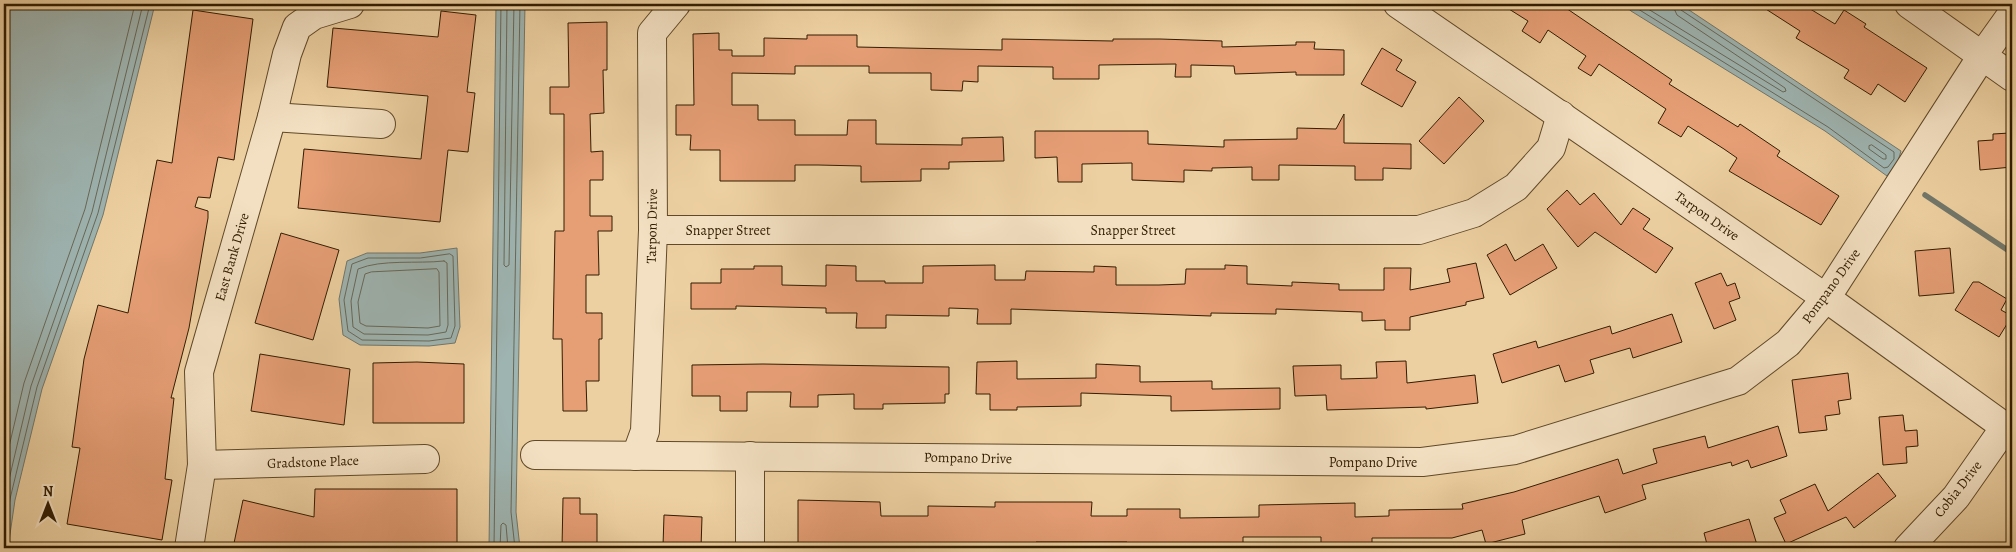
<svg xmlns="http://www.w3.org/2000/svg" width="2016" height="552" viewBox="0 0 2016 552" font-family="Alegreya,serif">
<rect width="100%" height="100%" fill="#edd0a1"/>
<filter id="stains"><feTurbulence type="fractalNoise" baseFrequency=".004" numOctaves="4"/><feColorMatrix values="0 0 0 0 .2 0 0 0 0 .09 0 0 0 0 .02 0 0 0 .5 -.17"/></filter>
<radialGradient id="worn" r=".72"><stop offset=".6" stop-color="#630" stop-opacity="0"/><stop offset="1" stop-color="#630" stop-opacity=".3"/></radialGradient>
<g fill="#9eb4b1" stroke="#72776b">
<path d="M4,4H155L103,215L42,389L15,500L8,548H4Z"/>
<path d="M496,4H525L516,512L520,548H489Z"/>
<path d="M1623,4H1680L1901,151L1898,161L1887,176L1825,131L1631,11Z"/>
<path d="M457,248L460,327L455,343L429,346L360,345L343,335L339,299L347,261L367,253H420Z"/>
</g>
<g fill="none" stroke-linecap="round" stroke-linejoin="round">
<g stroke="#686859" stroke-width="1">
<path d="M507,4L504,265L506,267L509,265L514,4"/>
<path d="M1630,4L1828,127L1884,168L1888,167L1894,159V152L1681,10L1678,4"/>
<path d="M1640,4L1783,92L1786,91L1785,88L1677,15L1672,4"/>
<path d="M1872,145L1886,155V159H1883L1869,149V146Z"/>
<path d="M450,254L453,256L455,326L451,338L429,341L362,340L348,331L344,300L352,264L368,258H420Z"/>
<path d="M444,261L447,263L448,325L446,332L428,335L364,334L353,327L351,301L358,269C382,259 417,264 444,261Z"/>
<path d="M437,269L439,272L440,326L428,328L366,326L360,323L358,302L365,274L371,272Z"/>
<path d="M4,468L24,383L85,209L135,4"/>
<path d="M4,501L31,386L92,212L143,4"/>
<path d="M4,541L10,499L37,387L98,213L150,4"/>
<path d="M494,548L501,4"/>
<path d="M500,548L501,525L503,523L506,525L508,548"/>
<path d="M515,548L511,512L520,4"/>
</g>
<path stroke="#72776b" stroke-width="5.5" d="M1925,195L2012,253"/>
</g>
<g fill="#e69e75" stroke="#311c01">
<path d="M1501,4H1560L1672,80L1669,84L1738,127L1740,124L1780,151L1777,156L1839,196L1821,225L1729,171L1737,158L1724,149L1688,126L1681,137L1658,123L1666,109L1599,64L1591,76L1578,68L1586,56L1548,30L1540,43L1522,31L1528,21Z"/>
<path d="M1758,4H1802L1835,24L1844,10L1866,24L1864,27L1927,68L1905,102L1878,84L1871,95L1844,78L1849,70L1796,38L1800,31Z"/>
<path d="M193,10L253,19L234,160L218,157L210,198L198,197L195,207L208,211V218L189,328L171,398H174L165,479L172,480L162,540L67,524L80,448L72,447L84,359L98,305L128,313L157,160L172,163Z"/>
<path d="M441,11L476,15L467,92L475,93L468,152L448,150L440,222L298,208L304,149L421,159L428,96L327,87L333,28L438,37Z"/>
<path d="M607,22V70H603L604,113L590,114L591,152L603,151V180H590V216H612V231H598L599,275H586V313H602V339H599V381H586L587,411H563L562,339H553L555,231H564V114H550V87H569L568,23Z"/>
<path d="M719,33V50H732V56H764V38L807,39V35H857V47L1002,50V39L1113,41V39H1160L1222,41V47L1296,45V42H1315L1314,49L1344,50V75H1296V72L1235,74L1234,66L1191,65V77H1175L1176,64L1099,65V79H1053V67L978,66V82L963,81L962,91L931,90V73H869V66H795V74L732,73V105H758V120H795V135H847L848,120H876V144L962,145V138L1003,137L1004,161L949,162V169H921V181L861,182V166L818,165H795V181H720V150H690L691,135H676V105H694L693,34Z"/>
<path d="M1382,48L1402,60L1396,70L1416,82L1402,107L1361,84Z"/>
<path d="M1459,97L1484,121L1444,164L1419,141Z"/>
<path d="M1344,114V143L1411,144V169L1383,168V180H1355V166L1279,165V180H1252V167L1212,168V171L1184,170V182L1132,180V163L1082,164V182H1058L1057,157L1035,158V131H1148V144L1224,147V140L1297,139V128L1336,129Z"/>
<path d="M2010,133L2012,167L1980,170L1978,141L1993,140V134Z"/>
<path d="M1567,190L1580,205L1594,193L1621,225L1633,208L1650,219L1643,229L1673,248L1656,273L1595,232L1578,247L1547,209Z"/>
<path d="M281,233L339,250L313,340L255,323Z"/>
<path d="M1506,244L1515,261L1543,244L1557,268L1510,295L1487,255Z"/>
<path d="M1950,248L1954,293L1919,296L1915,251Z"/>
<path d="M1476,263L1484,298L1466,302V305L1410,317V330H1385V320L1362,321V312L1276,309V314L1211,313V316L1011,309V324H977L978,309L949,308V316L886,315V328H856L857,313H826V308L736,306V309H691V283H721V269H754V266H782V285L826,286V265L856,266V281H885V283H923V266L995,265V280H1025L1026,271L1094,272V266L1116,267V285H1159L1185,284L1186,269H1225V265L1247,266V284L1292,286V282L1339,284V290H1384V268H1411L1410,290L1450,282L1447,269Z"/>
<path d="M1721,273L1727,286L1735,283L1740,298L1729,302L1736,320L1714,329L1695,283Z"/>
<path d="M1973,282H1979L2007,299L2001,310L2012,316L1999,337L1955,310Z"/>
<path d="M1672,314L1682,342L1633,358L1630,348L1590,360L1594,373L1565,382L1559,365L1502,383L1493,354L1536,341L1538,348L1610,326L1612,334Z"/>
<path d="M260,354L350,369L344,425L251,411Z"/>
<path d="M1017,361V379L1096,378V364L1140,366V382L1212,381V389L1280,388V409L1171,411V396L1081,393V406L1017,407V410H990V394H976L977,362Z"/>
<path d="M1406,361L1407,383L1475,375L1478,403L1426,409V407L1327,410L1326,395L1295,396L1293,366L1341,365V379L1377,378L1376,362Z"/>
<path d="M417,362L464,364V423H373V363Z"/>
<path d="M763,364L949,367V394H945V403L883,404V409H854V394L818,395V407H790L791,392H747V411H720V396H692V365Z"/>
<path d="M1848,373L1851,399L1838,401L1840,414L1825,416L1827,430L1799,433L1792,380Z"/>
<path d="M1903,415L1905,431L1917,430L1918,446L1906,447L1907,463L1883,465L1879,417Z"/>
<path d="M1778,426L1787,456L1751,468L1748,460L1732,466L1731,462L1642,485L1646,499L1605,513L1599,496L1522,520L1525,534L1486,544L1482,530L1452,538H1372V544H1321V537H1243V548H1127V542H1036V546L969,547L798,544V500L880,502L881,516H928V506L995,507V502H1092L1091,516H1127V509H1180V518L1259,517V505L1355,503V517L1389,516V510L1463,509L1462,504L1514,492L1618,459L1623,474L1657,463L1653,449L1705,436L1708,448Z"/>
<path d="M1878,473L1896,496L1854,528L1846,517L1786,544L1774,518L1786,513L1780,500L1815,484L1828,511Z"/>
<path d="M315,489H457V548H233L243,500L314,517Z"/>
<path d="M563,498H580V514H597V548H562Z"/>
<path d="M664,515L702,517L701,548L663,546Z"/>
<path d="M1749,519L1758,548H1708L1704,533Z"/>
</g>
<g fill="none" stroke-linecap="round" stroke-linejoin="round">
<defs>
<g id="minor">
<path d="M1398,4L1826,298L2012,432"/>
<path d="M1909,4L2012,77"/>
<path d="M272,117L381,124"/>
<path d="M653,230H1419L1474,213L1516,187L1551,148L1561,115"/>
<path d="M535,455L1422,462L1515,450L1738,381L1788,343L1826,298L1982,56L2012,14"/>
<path d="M636,456L645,431L653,230L652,33L676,4"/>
<path d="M750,456V548"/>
<path d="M202,465L425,459"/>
<path d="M189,548L202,465L199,372L272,117L287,54L297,27L314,15L350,4"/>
<path d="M1908,548L1956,497L2005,427"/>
</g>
</defs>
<use href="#minor" stroke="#604929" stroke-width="30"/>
<use href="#minor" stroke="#f3e0c2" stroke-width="28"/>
</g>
<g text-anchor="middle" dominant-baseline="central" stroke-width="4" stroke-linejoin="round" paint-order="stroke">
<g font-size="14" fill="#311c01" stroke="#f3e0c2">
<text transform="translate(1707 216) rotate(35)">Tarpon Drive</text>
<text transform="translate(652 226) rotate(-89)">Tarpon Drive</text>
<text x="728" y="230">Snapper Street</text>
<text x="1133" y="230">Snapper Street</text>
<text transform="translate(232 257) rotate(-74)">East Bank Drive</text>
<text transform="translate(1831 286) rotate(-54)">Pompano Drive</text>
<text transform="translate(968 458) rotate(1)">Pompano Drive</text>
<text transform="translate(313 462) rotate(-2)">Gradstone Place</text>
<text x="1373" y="462">Pompano Drive</text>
<text transform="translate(1958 489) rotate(-52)">Cobia Drive</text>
</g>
</g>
<rect width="2016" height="552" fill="none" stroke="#edd0a1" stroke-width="20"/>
<rect x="5" y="5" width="2006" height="542" fill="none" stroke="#311c01" stroke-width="2.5"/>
<rect x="10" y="10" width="1996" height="532" fill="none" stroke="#311c01"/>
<g transform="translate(48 504)" stroke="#f3e0c2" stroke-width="4" paint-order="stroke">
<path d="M0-4L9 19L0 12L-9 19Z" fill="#311c01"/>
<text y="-8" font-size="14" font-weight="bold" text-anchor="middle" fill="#311c01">N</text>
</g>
<rect width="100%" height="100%" filter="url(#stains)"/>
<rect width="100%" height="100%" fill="url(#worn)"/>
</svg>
